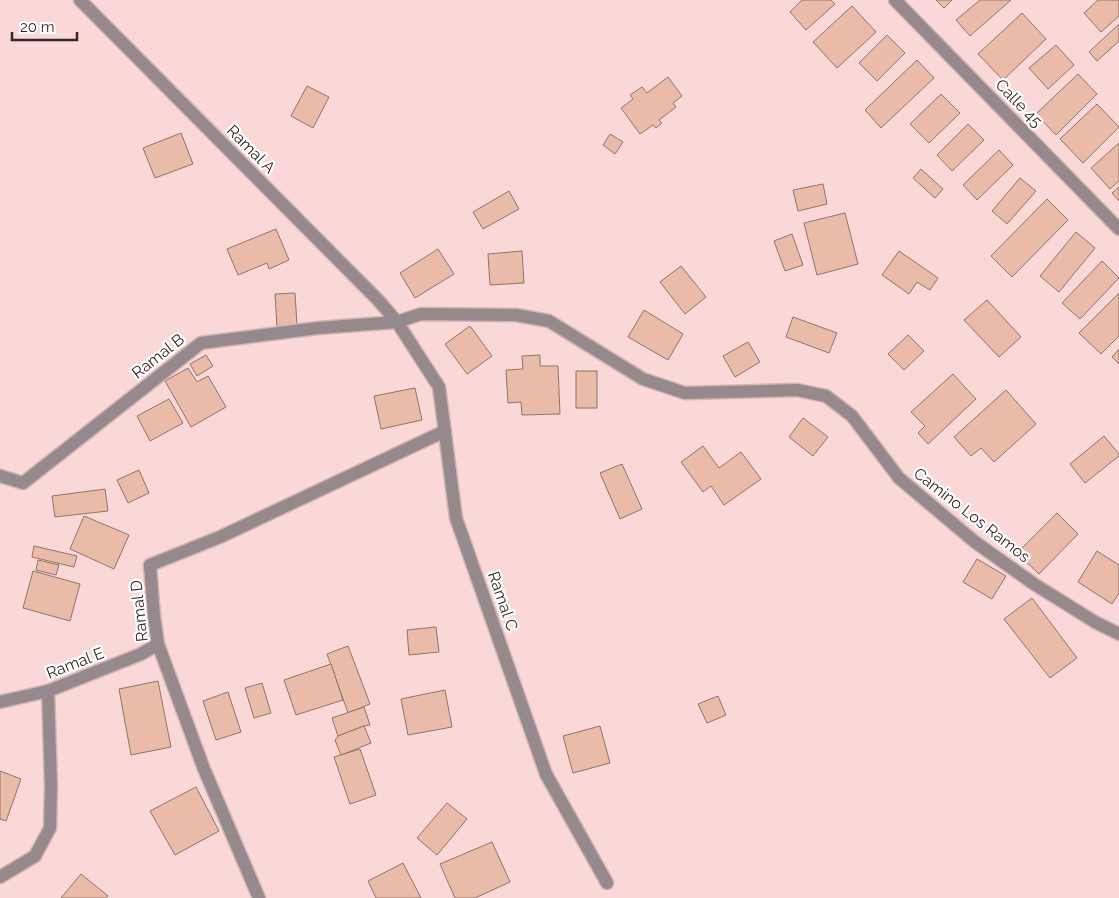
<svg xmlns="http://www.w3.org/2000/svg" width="1119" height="898" viewBox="0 0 1119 898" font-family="Raleway,sans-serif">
<rect width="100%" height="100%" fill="#f9d8d7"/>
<g fill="#ebbba9" stroke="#8f746a">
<path d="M802,0H831L835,4L806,30L790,12Z"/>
<path d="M936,0H952L944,8Z"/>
<path d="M980,0H1011L970,36L956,20Z"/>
<path d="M1098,0H1119V16L1101,32L1084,13Z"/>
<path d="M852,6L876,32L837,68L813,42Z"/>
<path d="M1022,13L1046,39L1003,80L978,54Z"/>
<path d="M1119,24V41L1097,61L1089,52Z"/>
<path d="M887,35L905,53L877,81L859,63Z"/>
<path d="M1056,45L1074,65L1048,89L1029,68Z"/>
<path d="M917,60L934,78L881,128L865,110Z"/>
<path d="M1078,74L1097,94L1056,135L1036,114Z"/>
<path d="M668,77L682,96L673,103L676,107L659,120L662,123L656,128L653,125L640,134L621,108L633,99L630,95L642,87L647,93Z"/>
<path d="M307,86L329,97L313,128L291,116Z"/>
<path d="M941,94L960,113L929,143L910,124Z"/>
<path d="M1097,104L1119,127L1083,163L1060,139Z"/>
<path d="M968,124L984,140L952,171L937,155Z"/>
<path d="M181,133L193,164L155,178L143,148Z"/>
<path d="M610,134L623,142L615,154L603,145Z"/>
<path d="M1119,143V181L1110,189L1091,168Z"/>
<path d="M999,150L1013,165L977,200L963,185Z"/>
<path d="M921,169L943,189L935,198L913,178Z"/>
<path d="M1020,178L1036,191L1007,224L992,211Z"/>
<path d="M823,184L827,204L798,211L793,190Z"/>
<path d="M1119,187V201L1112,193Z"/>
<path d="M509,191L519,209L483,229L473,212Z"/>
<path d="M1047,199L1068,220L1012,277L991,256Z"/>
<path d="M845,213L858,264L817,275L804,223Z"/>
<path d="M276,229L289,260L269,269L267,263L238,275L227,249Z"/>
<path d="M1076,232L1095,248L1059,292L1040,276Z"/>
<path d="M792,234L803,265L785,271L774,241Z"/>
<path d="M438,249L454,274L415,298L400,273Z"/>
<path d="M522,251L524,283L490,285L488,254Z"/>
<path d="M899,251L938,278L930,290L917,282L909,294L882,275Z"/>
<path d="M1102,261L1119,278L1080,319L1062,303Z"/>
<path d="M681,266L706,297L685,314L660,282Z"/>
<path d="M295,293L297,325L277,327L275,294Z"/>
<path d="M1119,293V336L1101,354L1079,333Z"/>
<path d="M987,300L1021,337L999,357L964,320Z"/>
<path d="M644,310L683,334L668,360L628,337Z"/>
<path d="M793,317L837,333L829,353L786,337Z"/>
<path d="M470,326L492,356L467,374L445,344Z"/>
<path d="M908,335L924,351L904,370L888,354Z"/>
<path d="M748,342L760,362L735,377L723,356Z"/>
<path d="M1119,349V364L1112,357Z"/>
<path d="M206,355L213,366L197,376L190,364Z"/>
<path d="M540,355V366H558L560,414L522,415L521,402L508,403L506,370L523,369L522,356Z"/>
<path d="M188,368L197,382L208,376L226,407L191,427L165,381Z"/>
<rect x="576" y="371" width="21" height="37"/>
<path d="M953,374L976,399L928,444L918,433L925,426L911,412Z"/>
<path d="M415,388L422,420L381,429L374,396Z"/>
<path d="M1006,390L1036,424L994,462L981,448L971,456L954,437Z"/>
<path d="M169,399L183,423L150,441L137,416Z"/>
<path d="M803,418L828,437L813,456L789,437Z"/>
<path d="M1104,436L1119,454V456L1085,483L1070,464Z"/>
<path d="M703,446L719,468L741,452L761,479L724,505L711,486L703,492L681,462Z"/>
<path d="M622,464L642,509L620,519L600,473Z"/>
<path d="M139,470L149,493L128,503L117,480Z"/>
<path d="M105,489L108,511L55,517L52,496Z"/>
<path d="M1057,513L1078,534L1039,574L1017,553Z"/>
<path d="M84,516L129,535L114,569L70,549Z"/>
<path d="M34,546L77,556L74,567L32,557Z"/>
<path d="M1097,551L1119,565V593L1112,604L1078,582Z"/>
<path d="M977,559L1006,576L992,599L963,582Z"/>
<path d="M38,560L59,565L56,575L36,570Z"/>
<path d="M33,571L80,584L70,621L23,608Z"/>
<path d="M1032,598L1077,658L1050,678L1004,619Z"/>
<path d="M436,627L439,652L409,655L407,630Z"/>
<path d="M348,646L370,704L348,713L327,654Z"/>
<path d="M331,664L343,700L296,715L284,680Z"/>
<path d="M158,681L171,747L131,755L119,689Z"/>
<path d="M262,683L271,713L254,718L245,688Z"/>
<path d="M445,690L452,727L408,735L401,699Z"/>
<path d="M228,692L241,732L216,740L203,701Z"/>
<path d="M718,696L726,715L707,723L698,704Z"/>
<path d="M364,707L370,725L364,726L338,736L332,718Z"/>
<path d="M364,726L371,743L341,755L335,740L338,736Z"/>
<path d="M600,726L610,763L573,773L563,736Z"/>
<path d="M360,749L376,795L350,804L334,757Z"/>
<path d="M0,771L21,779L6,821L0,819Z"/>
<path d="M196,787L219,831L175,855L150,811Z"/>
<path d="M447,803L467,819L437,855L417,838Z"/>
<path d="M492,842L510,882L475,898H455L440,864Z"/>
<path d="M403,863L421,898H376L368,881Z"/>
<path d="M81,874L108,896L106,898H61Z"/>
</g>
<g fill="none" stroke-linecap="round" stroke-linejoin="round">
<defs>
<g id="minor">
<path d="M80,0L379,301L397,322L439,387L456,518L546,774L607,883"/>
<path d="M895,0L1119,229"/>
<path d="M0,476L23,483L201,343L318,328L397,322L421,314L516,315L549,321L643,379L685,393L797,390L826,396L852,416L899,478L975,542L1034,584L1095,622L1119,634"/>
<path d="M0,702L48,691L141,654L158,644"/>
<path d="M0,877L35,856L50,828L51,786L48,691"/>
<path d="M259,898L204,769L158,644L154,616L150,565L220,537L445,431"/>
</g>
</defs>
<use href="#minor" stroke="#d1b5b4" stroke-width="15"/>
<use href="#minor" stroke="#96898d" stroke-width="12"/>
</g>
<g text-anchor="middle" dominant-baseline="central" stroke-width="4.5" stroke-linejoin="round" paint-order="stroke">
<g font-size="16" fill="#332727" stroke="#fff">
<text transform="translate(1019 103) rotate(46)">Calle 45</text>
<text transform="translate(251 149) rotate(45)">Ramal A</text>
<text transform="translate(158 356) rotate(-38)">Ramal B</text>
<text transform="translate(972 515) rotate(38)">Camino Los Ramos</text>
<text transform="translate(503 601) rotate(71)">Ramal C</text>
<text transform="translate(139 611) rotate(-96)">Ramal D</text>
<text transform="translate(75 663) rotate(-21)">Ramal E</text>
</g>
</g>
<path d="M12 32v8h65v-8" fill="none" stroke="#332727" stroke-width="2.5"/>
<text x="20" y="32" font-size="15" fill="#332727" stroke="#ffffff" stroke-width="4" paint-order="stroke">20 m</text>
</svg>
